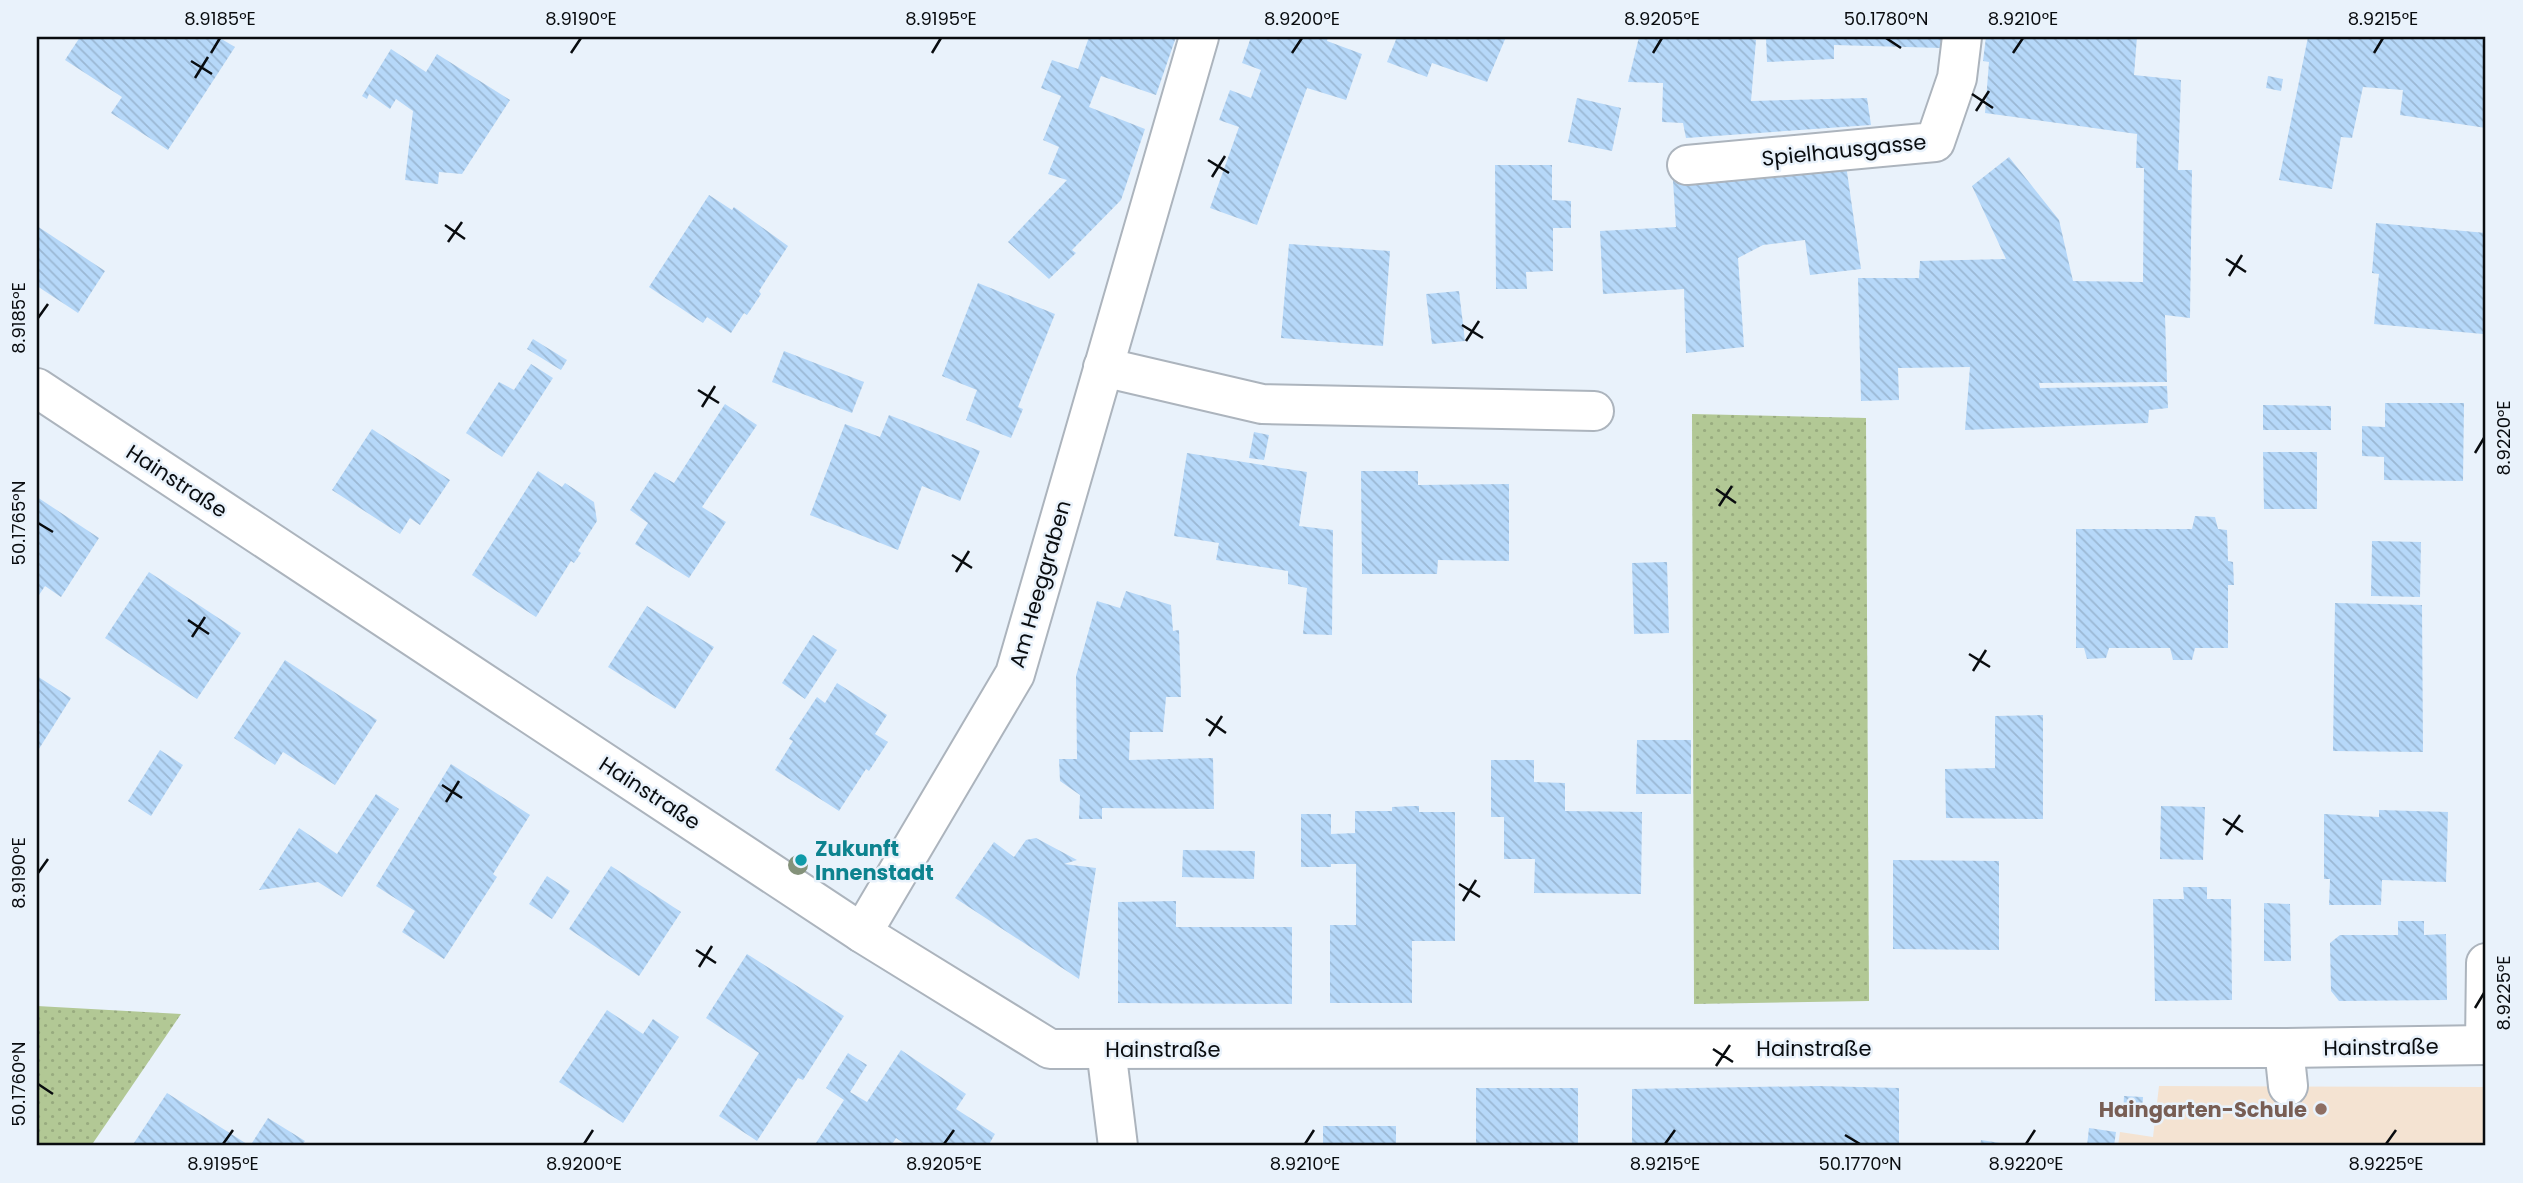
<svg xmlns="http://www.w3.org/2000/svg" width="2523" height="1183" viewBox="0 0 2523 1183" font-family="Poppins,sans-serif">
<defs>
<pattern id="grass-dots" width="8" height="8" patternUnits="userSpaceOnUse" patternTransform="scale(1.75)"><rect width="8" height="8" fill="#b2c895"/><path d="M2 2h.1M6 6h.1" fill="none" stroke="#98ab7f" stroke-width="1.8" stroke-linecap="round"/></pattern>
<pattern id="building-back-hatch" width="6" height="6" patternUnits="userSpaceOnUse" patternTransform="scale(1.75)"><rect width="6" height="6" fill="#b6d8f9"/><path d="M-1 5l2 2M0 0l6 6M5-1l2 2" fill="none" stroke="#9bb8d4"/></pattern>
</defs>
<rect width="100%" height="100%" fill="#e9f2fb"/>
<path fill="#f4e3d2" d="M2159,1086L2486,1087V1146H2118L2120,1132L2153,1137Z"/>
<g fill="url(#grass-dots)">
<path d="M1692,414L1866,418L1869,1001L1694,1004Z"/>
<path d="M37,1006L181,1014L91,1146H37Z"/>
</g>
<g fill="url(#building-back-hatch)">
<path d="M80,37H218L235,47L168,150L111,113L122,97L65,60Z"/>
<path d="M1089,37H1176L1156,95L1101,76L1089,107L1145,129L1121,200L1072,250L1076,253L1049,279L1008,242L1067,180L1048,174L1059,147L1043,140L1061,96L1041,88L1052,60L1078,69Z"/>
<path d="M1251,37H1328L1327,41L1362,54L1346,100L1307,88L1257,225L1210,208L1239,127L1219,120L1230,90L1251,98L1261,70L1242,63Z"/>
<path d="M1397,37H1506L1487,82L1432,63L1427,77L1387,62Z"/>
<path d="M1639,37H1751V39L1756,40L1751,101L1867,98L1871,125L1686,138L1683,123L1662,122L1663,83L1628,82Z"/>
<path d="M1766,37H1942V48L1834,45V59L1767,62Z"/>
<path d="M1986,37H2137L2134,75L2181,80L2178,170H2192L2190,318L2165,315L2167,382L2039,383L2040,388L2167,386L2168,408L2149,410L2148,423L1965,430L1970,367L1898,368L1899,400L1861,401L1858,278H1919L1920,261L2006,259L1972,186L2009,157L2059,220L2073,281L2143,282L2144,168H2136L2137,134L1985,113L1989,62L1983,61Z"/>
<path d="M2308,37H2486V128L2400,115L2403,90L2363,87L2352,138L2341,137L2332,189L2279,180Z"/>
<path d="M391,49L426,72L437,54L510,100L462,174L439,172L438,184L405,180L413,111L396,99L390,109L369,94L367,99L362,96Z"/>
<path d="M2268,76L2283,79L2281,91L2266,88Z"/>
<path d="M1577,98L1621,108L1612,151L1568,142Z"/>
<path d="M1495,165H1552V200L1571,201V228H1553V271L1526,272L1527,289H1496Z"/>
<path d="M1846,165L1861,269L1810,275L1805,240L1763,245L1738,258L1744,347L1686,353L1684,289L1603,294L1600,231L1676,227L1673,181Z"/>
<path d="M709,195L732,210L734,207L788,246L759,291L761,294L747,315L744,313L731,333L707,317L703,323L649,287Z"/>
<path d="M2376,223L2486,233V291L2483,334L2374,324L2379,274L2372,273Z"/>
<path d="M37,226L105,271L78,313L37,286Z"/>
<path d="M1289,244L1390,251L1383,346L1281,338Z"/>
<path d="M978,283L1055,314L1018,407L1023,409L1011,438L966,420L977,390L942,376Z"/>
<path d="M1459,291L1465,341L1432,344L1426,294Z"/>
<path d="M533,339L567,360L561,370L527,349Z"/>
<path d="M784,351L864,382L852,413L772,382Z"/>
<path d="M531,364L553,378L502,457L466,433L499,382L514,390Z"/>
<path d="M2385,403H2464L2463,481L2384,480V457L2362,456V426L2385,427Z"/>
<path d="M725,404L757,425L702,507L726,522L689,578L635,544L648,523L630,510L655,472L674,483Z"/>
<path d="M2263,405L2331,406V430H2263Z"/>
<path d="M889,415L980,451L960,501L922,486L898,550L810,515L845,424L880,437Z"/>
<path d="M372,429L450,480L420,525L410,518L400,534L332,490Z"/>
<path d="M1254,432L1269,435L1264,460L1249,458Z"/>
<path d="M2263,452H2317V509H2264Z"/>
<path d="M1187,453L1307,472L1299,526L1333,530L1332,635L1303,634L1307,588L1288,584V571L1216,560L1219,543L1174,536Z"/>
<path d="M538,471L562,487L565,483L594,502L597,521L578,551L581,553L574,563L571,561L536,617L472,575Z"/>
<path d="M1361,471H1418V485L1509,484V561L1438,560L1437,574H1362Z"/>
<path d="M37,497L99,538L61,597L45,586L39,595L37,594Z"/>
<path d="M2195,516L2215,517L2218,529L2227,530L2228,561L2233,562L2234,585H2228V648H2195L2192,660H2173L2170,648H2109L2106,658L2087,659L2084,648H2076V529H2192Z"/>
<path d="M2372,541L2421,542L2420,597L2371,596Z"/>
<path d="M1667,562L1669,633L1634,634L1632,563Z"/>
<path d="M149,572L241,633L197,699L105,638Z"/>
<path d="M1126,591L1171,605L1173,631L1179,630L1181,697H1166L1163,732H1130L1129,760L1213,758L1214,809L1102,808V819H1079L1080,795L1060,781L1059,759H1077L1076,676L1097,601L1120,608Z"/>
<path d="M2335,603L2422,605L2423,752L2333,751Z"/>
<path d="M647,606L714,647L675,709L608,667Z"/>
<path d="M813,635L837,650L805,699L782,683Z"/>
<path d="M285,660L377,720L335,785L283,752L275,765L234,738Z"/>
<path d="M37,676L71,698L37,752Z"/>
<path d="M837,683L887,715L875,734L888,742L869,771L866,769L839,811L775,770L793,741L789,739L817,697L825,703Z"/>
<path d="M2043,715V819L1946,818L1945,769L1995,768V716Z"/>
<path d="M1637,740H1691V794H1636Z"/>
<path d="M160,750L183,765L151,816L128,801Z"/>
<path d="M1491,760H1534V782L1565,783V811L1642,812L1641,894L1534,893L1535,859H1504V817H1491Z"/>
<path d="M451,764L530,815L493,874L497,877L444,959L402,932L415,911L376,886Z"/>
<path d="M376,794L399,809L342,897L318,882L259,890L299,828L337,854Z"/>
<path d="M1412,806H1419V812H1455V941H1412V1003H1330V925H1356V864H1331V867H1301V814H1331V834L1355,833V811H1392V807Z"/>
<path d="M2161,806L2205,807L2203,860L2160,859Z"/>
<path d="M2379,810L2448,812L2446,882L2382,880L2381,905H2329L2330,879H2324V814L2379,817Z"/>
<path d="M1036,838L1077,860L1064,864L1096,868L1079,979L955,898L994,842L1014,857L1026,840Z"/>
<path d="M1183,850L1255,851L1254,879L1182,877Z"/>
<path d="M1893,860L1999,861V950L1893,949Z"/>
<path d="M611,866L681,912L639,976L569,929Z"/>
<path d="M547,876L570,891L552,919L529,904Z"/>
<path d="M2183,887H2207V899H2231L2232,1000L2155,1001L2153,899H2184Z"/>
<path d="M1176,901V927H1292V1004L1118,1003V902Z"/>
<path d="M2264,903L2290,904L2291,961H2264Z"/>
<path d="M2398,921H2424V935L2446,934L2447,1000L2339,1001L2331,991L2330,943L2340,935H2398Z"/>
<path d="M747,954L844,1016L803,1080L798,1078L757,1141L719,1116L759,1053L706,1018Z"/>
<path d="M607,1010L643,1034L653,1019L679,1037L623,1123L559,1082Z"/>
<path d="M901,1050L966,1094L956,1109L995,1134L988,1146H908L896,1138L891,1146H820L816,1143L844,1100L826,1088L848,1053L867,1065L850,1092L867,1102Z"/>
<path d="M1818,1086L1899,1088V1146H1632V1089Z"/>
<rect x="1476" y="1088" width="102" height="58"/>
<path d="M167,1093L250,1146H132Z"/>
<path d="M2124,1096L2143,1097L2142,1116L2123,1115Z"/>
<path d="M268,1118L305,1141L301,1146H250Z"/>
<rect x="1323" y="1126" width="73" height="20"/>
<path d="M2089,1128L2116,1132L2114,1146H2087Z"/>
<path d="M1981,1140L2013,1145V1146H1980Z"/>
</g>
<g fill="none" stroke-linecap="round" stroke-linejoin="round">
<defs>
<g id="minor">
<path d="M1687,165L1935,142L1957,78L1962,37"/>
<path d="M1103,367L1262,404L1594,411"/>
<path d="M37,388L862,933L1050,1049L2284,1048L2486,1045"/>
<path d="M862,933L1015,674L1199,37"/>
<path d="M2485,1045L2486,963"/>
<path d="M2284,1048L2288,1086"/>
<path d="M1106,1049L1118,1146"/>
</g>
</defs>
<use href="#minor" stroke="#acb4bd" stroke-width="42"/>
<use href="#minor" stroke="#fff" stroke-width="38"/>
</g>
<circle fill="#84927a" cx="798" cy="865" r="10"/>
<path fill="none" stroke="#090c0f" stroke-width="2.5" d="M1886,38L1901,48M211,53L220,38M571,53L581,38M932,53L941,38M1292,53L1302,38M1653,53L1662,38M2013,53L2023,38M2374,53L2383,38M191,61L212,74M195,78L208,57M1972,94L1993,108M1976,111L1989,91M1208,160L1229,173M1212,177L1225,156M445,225L465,239M448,242L462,222M2226,259L2246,272M2229,276L2242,255M38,318L48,304M1462,325L1483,338M1466,341L1479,321M698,390L719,403M702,407L715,386M2475,453L2484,438M1716,489L1736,503M1719,506L1732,486M38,523L53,532M952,555L972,568M956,572L969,551M188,620L209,634M192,637L205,617M1969,654L1990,667M1973,671L1986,650M1206,719L1226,733M1209,736L1222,716M442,785L462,798M446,802L459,781M2223,819L2243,832M2226,835L2240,815M38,873L48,859M1459,884L1480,897M1463,901L1476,880M696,950L716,963M699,967L712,946M2475,1008L2484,993M1713,1049L1733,1062M1716,1066L1730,1045M38,1084L53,1094M1845,1135L1860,1144M223,1144L233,1130M584,1144L593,1130M944,1144L954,1130M1305,1144L1314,1130M1665,1144L1675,1130M2026,1144L2035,1130M2386,1144L2396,1130"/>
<circle fill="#0f9aa8" stroke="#e9f2fb" stroke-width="2.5" cx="801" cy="860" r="7"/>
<circle fill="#8d6e63" stroke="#e9f2fb" stroke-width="2.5" cx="2321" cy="1109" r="7"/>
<g text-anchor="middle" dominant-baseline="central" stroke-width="5" stroke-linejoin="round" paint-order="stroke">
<g font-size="21" fill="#090c0f" stroke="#e9f2fb">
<text transform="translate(1844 150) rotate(-6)">Spielhausgasse</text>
<text transform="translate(177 481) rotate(33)">Hainstraße</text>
<text transform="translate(1040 584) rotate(-74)">Am Heeggraben</text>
<text transform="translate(650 793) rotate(33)">Hainstraße</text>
<text transform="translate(2381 1047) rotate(-1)">Hainstraße</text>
<text x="1814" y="1048">Hainstraße</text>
<text x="1163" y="1049">Hainstraße</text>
</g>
<g font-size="21" font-weight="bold" fill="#0d838f" stroke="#e9f2fb" text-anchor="start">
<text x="815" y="848">Zukunft<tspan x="815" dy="24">Innenstadt</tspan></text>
</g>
<g font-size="21" font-weight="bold" fill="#785e54" stroke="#e9f2fb" text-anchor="end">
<text x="2307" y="1109">Haingarten-Schule</text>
</g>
</g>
<rect width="2523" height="1183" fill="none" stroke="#e9f2fb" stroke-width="77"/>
<rect x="38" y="38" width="2446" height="1106" fill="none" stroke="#090c0f" stroke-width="2.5"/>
<g font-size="18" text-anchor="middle" fill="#090c0f">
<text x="220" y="25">8.9185°E</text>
<text x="581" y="25">8.9190°E</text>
<text x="941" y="25">8.9195°E</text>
<text x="1302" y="25">8.9200°E</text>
<text x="1662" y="25">8.9205°E</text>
<text x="1886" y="25">50.1780°N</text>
<text x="2023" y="25">8.9210°E</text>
<text x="2383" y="25">8.9215°E</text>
<text transform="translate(19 318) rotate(-90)" y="6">8.9185°E</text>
<text transform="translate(2504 438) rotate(-90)" y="6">8.9220°E</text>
<text transform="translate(19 523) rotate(-90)" y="6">50.1765°N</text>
<text transform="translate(19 873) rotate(-90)" y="6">8.9190°E</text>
<text transform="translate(2504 993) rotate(-90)" y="6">8.9225°E</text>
<text transform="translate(19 1084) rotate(-90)" y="6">50.1760°N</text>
<text x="223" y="1170">8.9195°E</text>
<text x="584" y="1170">8.9200°E</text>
<text x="944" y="1170">8.9205°E</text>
<text x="1305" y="1170">8.9210°E</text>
<text x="1665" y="1170">8.9215°E</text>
<text x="1860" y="1170">50.1770°N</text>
<text x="2026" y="1170">8.9220°E</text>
<text x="2386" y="1170">8.9225°E</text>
</g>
</svg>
